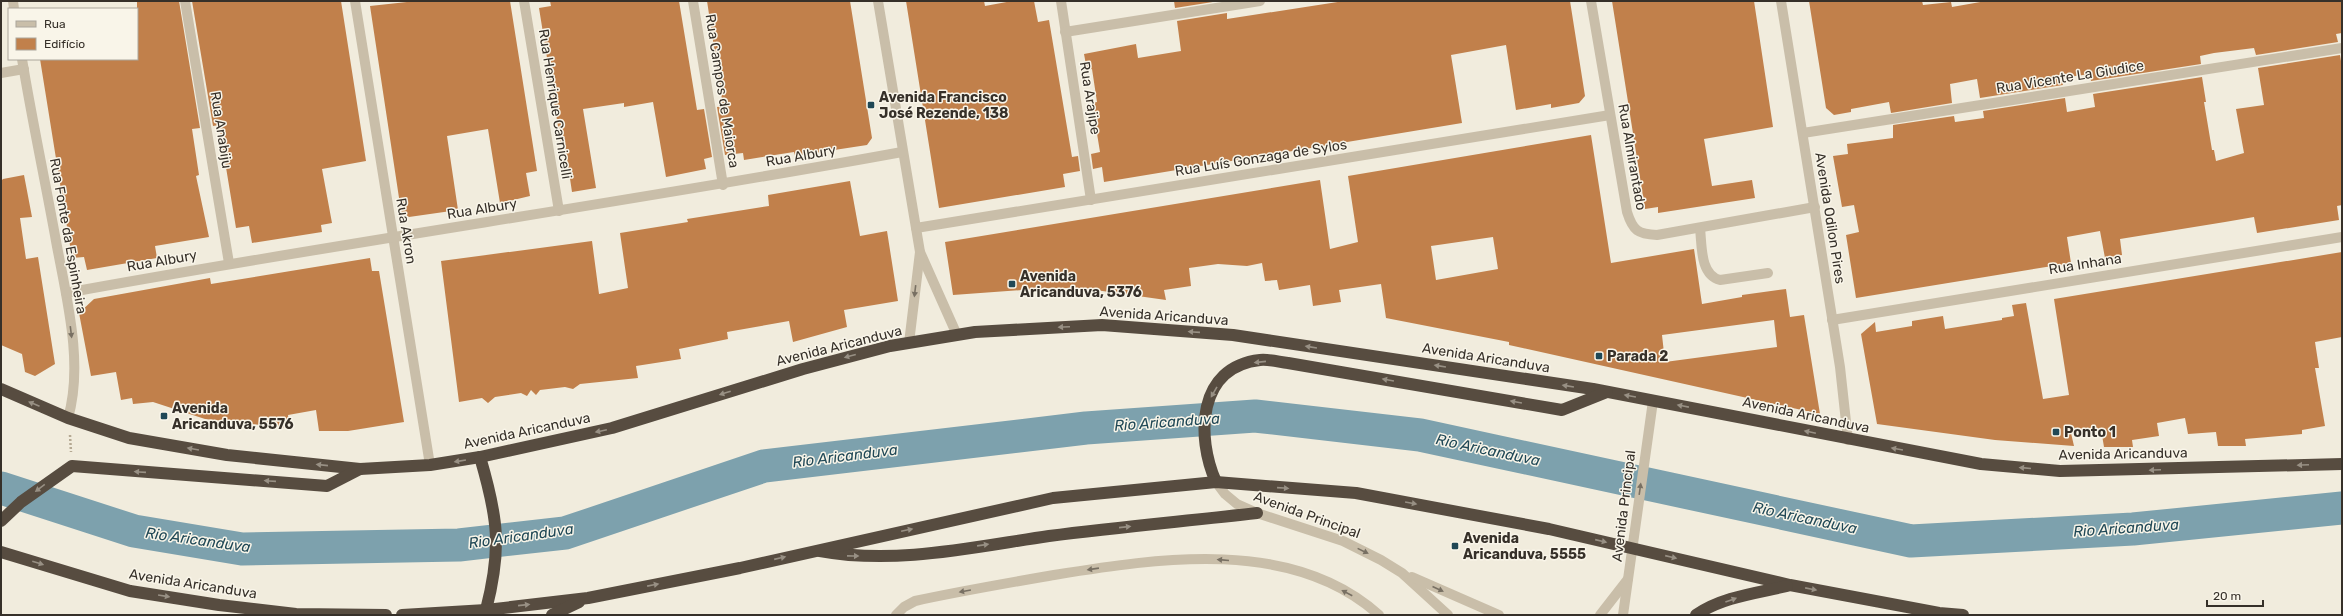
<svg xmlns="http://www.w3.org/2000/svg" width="2343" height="616" viewBox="0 0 2343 616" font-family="Rubik,sans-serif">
<rect width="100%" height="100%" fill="#f1ecdd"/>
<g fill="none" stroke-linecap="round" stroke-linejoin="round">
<path stroke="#7da1ad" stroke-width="33" d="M1,488L134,531L242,549L459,545L565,533L764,466L1086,428L1255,416L1420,435L1911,541L2133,529L2342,508"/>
</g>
<g fill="#c1804b" fill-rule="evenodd">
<path d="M137,1H179L200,128L192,129L199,175L196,176L209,237L155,246L157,258L87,270L84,257L72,258L40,59H137Z"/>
<path d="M192,1H341L366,161L322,169L332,223L321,225L322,232L252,243L249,226L236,228L219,125L213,126Z"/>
<path d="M416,1H510L537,171L526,173L530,196L500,203L488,129L447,136L458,210L409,217L401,211L370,6Z"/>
<path d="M550,1H679L697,110L704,109L712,157L704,159L706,169L666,177L653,102L624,107V103L583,109L596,188L572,192L565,145H561L539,8L551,6Z"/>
<path d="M707,1H850L872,138L867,145L795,156L794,152L744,160L743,153L725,155L717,107L723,106Z"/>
<path d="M906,1H984L985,6L1012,1H1034L1038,22L1049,20L1072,157L1078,156L1080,171L1063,174L1065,187L939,208Z"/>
<path d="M1174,1H1219L1175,8Z"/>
<path d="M1344,1H1570L1585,96L1579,103L1551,108V104L1516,110L1506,45L1451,55L1462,123L1104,182L1102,167L1093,169L1091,154L1100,152L1092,103L1097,102L1092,69L1087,70L1084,54L1136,44L1138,58L1181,51L1177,21L1227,13V19Z"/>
<path d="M1612,1H1754L1773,127L1704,139L1712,186L1752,180L1755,198L1658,213V207L1645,209Z"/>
<path d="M1809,1H1922L1923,5L1951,2L1952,7L1986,1H2342V33L2336,34L2338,42L2256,55L2254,48L2214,53L2200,56L2201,64L2091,81L2090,74L2061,78L2063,85L1980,98L1977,79L1950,84L1952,103L1891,113L1889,102L1851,109V112L1834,115L1826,108Z"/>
<path d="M2340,55L2342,67V205L2337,206L2339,220L2257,233L2254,217L2225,222L2120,239L2122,255L2105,258L2100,231L2067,237L2071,263L1856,298L1846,235L1859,232L1854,205L1842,207L1833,156L1848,154L1847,144L1893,138V125L1954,116L1955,122L1984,118L1983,111L2065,98L2067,112L2095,107L2093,94L2202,77L2206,102H2204L2212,150H2214L2216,161L2244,153L2236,109L2264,105L2258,68Z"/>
<path d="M1591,135L1611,263L1694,249L1702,304L1742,297V295L1786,289L1790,317L1804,315L1820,414L1509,345V342L1386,318L1381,284L1339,290L1341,302L1313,306L1310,285L1279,290L1277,280L1265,281L1262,263L1247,266L1218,264L1189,268L1191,286L1164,290L1166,300L1081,288H1051L953,295L945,242L1320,180L1330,249L1358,242L1348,176ZM1493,237L1498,269L1436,280L1431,246ZM1774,320L1777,347L1665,362L1662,335Z"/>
<path d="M24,175L32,217L20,218L26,259L38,257L55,364L35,376L25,372L22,354L1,345V181L3,179Z"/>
<path d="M850,181L860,236L887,231L898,301L844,310L847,327L793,342L789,321L727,332L728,339L679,349L681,359L636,366L638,378L580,384L573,389L565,387L540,390L536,395L531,390L527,396L521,393L495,397L488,403L482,398L459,402L441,261L592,241L599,294L628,288L620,233L688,222L687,219L769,206L768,195Z"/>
<path d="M2342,252V337L2315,342L2319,368H2315L2325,426L2302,430V434L2245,439L2246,446H2218L2216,432L2188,434L2185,418L2157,423L2159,436L2132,440L2133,447H2104L2101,429L2071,433L2074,446L1995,440L1877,424L1861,334L1875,322L1876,332L1912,326V321L1943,316L1945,329L2002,320V318L2014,316L2012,305L2026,303L2043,399L2069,395L2054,299Z"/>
<path d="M370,258L372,271H379L404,422L348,431H319L316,410L288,415L290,428L205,419L153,402L133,404L132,398L121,400L116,372L91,376L79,313L94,299L210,278L211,284Z"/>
</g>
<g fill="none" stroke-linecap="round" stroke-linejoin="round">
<path stroke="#b5a993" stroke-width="2.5" stroke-dasharray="2 2" stroke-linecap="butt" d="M70,435L71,452"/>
<g stroke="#c9bea9" stroke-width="10">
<path d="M13,1L14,9"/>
<path d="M185,1L229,263"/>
<path d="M355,1L430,465"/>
<path d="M524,1L559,211"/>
<path d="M693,1L723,185"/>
<path d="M878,1L920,252L957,335"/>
<path d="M1061,1L1091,200"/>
<path d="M1591,1L1627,212C1633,231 1638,234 1657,235L1815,207"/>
<path d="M1781,1L1840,367L1848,440"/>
<path d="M1065,32L1260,1"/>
<path d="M22,59C32,120 45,180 56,241C66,296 84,363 68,418"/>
<path d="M1,73L24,69"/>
<path d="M1803,133L2342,48"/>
<path d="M916,228L1610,115"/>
<path d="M1700,228C1702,246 1700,275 1720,280L1768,273"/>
<path d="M66,293C344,242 624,203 902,152"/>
<path d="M1832,320L2342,237"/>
<path d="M909,343L920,252"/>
<path d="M1216,482L1225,494L1237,504L1257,513L1343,541L1381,560L1402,573L1448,615"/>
<path d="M1412,577L1499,615"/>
<path d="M896,615L904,607L915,601C961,591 1008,583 1054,575C1159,558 1293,537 1379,615"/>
<path d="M1600,615L1628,579"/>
<path d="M1623,615L1653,401"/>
</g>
<g stroke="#574c40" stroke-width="12">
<path d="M1,389L68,418L129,438L227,455L360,469L430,465L480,457L612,428L803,369L890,346L975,332L1102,325L1233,335L1593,389L1981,464L2060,471L2342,464"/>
<path d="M480,457C498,518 502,548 486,610"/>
<path d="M1216,482C1196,437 1197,367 1260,360C1269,359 1279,362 1288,363L1562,410L1607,392"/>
<path d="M1,521L21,502L72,466L327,486L360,469"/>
<path d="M820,551C896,565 973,547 1049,536C1118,527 1187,521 1257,513"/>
<path d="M1,552L130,591L219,605L296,614L386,615"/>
<path d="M402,615L486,610L588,598L740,568L1053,498L1216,482L1356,493L1549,529L1790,585L1939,613L1963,615"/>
<path d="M552,615L579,602"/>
<path d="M1696,615C1722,597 1757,593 1787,586"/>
</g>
</g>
<defs><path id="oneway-solid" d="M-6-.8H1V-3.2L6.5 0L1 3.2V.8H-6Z"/></defs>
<g fill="#787063">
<use href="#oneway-solid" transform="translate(915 291) rotate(97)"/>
<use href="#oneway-solid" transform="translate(71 332) rotate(83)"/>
<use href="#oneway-solid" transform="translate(1640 489) rotate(-82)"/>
<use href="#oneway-solid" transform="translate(1363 551) rotate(26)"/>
<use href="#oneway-solid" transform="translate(1223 560) rotate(-175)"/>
<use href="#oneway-solid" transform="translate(1093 569) rotate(172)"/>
<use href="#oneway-solid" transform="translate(1438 589) rotate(24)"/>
<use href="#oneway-solid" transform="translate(965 591) rotate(170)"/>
<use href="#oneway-solid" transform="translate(1347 593) rotate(-152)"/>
</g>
<g fill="#989084">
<use href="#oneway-solid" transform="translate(1064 327) rotate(177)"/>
<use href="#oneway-solid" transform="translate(1194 332) rotate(-176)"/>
<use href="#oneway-solid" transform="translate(1311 347) rotate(-171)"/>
<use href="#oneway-solid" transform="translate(850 356) rotate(165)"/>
<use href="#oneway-solid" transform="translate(1260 362) rotate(174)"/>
<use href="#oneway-solid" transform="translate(1440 366) rotate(-171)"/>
<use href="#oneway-solid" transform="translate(1388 380) rotate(-170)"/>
<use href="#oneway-solid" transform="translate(1568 386) rotate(-171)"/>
<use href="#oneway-solid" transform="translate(1214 392) rotate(120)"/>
<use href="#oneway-solid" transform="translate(725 393) rotate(163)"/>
<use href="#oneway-solid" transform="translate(1630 396) rotate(-170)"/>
<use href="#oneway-solid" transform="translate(1516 402) rotate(-170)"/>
<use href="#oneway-solid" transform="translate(34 404) rotate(-157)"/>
<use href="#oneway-solid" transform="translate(1683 406) rotate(-169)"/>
<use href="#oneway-solid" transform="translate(601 431) rotate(168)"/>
<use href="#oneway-solid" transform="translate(1810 432) rotate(-168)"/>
<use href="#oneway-solid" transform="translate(193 449) rotate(-170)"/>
<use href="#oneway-solid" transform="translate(1897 449) rotate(-170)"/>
<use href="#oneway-solid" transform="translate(460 461) rotate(171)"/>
<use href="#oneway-solid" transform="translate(322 465) rotate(-174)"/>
<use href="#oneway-solid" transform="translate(2303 465) rotate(178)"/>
<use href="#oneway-solid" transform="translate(2025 468) rotate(-175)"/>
<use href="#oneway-solid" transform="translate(2155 470) rotate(178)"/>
<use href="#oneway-solid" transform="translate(140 472) rotate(-176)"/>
<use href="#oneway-solid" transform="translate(270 481) rotate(-176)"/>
<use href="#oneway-solid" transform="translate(40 488) rotate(143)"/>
<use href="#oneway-solid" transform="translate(1283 488) rotate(4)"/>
<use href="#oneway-solid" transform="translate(1411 503) rotate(10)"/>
<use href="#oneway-solid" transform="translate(1125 527) rotate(-6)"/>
<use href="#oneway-solid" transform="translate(907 530) rotate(-12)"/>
<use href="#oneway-solid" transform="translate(1601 541) rotate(13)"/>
<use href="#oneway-solid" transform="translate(983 545) rotate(-8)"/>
<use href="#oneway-solid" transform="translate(853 556) rotate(1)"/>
<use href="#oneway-solid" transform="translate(1671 557) rotate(13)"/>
<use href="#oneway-solid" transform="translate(780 558) rotate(-13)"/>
<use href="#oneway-solid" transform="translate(38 563) rotate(17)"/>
<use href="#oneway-solid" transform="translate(653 585) rotate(-11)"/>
<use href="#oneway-solid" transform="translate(1811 589) rotate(11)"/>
<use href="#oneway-solid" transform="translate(164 596) rotate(9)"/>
<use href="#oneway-solid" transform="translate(1731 600) rotate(-20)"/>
<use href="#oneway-solid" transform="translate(524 605) rotate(-6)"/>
</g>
<g fill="#204856" stroke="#f9f5e9" stroke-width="1.5">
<rect x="867" y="101" width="8" height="8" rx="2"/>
<rect x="1008" y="280" width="8" height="8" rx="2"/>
<rect x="1595" y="352" width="8" height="8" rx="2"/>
<rect x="160" y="412" width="8" height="8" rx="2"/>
<rect x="2052" y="428" width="8" height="8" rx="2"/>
<rect x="1451" y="542" width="8" height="8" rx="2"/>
</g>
<g text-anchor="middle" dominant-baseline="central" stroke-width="3" stroke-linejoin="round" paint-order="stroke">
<g font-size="14" fill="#363029" stroke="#f9f5e9">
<text transform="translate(2070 77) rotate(-9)">Rua Vicente La Giudice</text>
<text transform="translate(722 91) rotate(81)">Rua Campos de Maiorca</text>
<text transform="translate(1090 98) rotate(81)">Rua Arajipe</text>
<text transform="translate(555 104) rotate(81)">Rua Henrique Carnicelli</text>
<text transform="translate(221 130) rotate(81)">Rua Anabiju</text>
<text transform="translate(801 156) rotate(-10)">Rua Albury</text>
<text transform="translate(1632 157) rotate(80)">Rua Almirantado</text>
<text transform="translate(1261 158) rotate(-9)">Rua Luís Gonzaga de Sylos</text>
<text transform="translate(482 209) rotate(-9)">Rua Albury</text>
<text transform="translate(1830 218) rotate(81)">Avenida Odilon Pires</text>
<text transform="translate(406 231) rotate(81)">Rua Akron</text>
<text transform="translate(68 236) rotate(80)">Rua Fonte da Espinheira</text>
<text transform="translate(162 261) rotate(-10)">Rua Albury</text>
<text transform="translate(2085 264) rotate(-9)">Rua Inhana</text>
<text transform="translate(1164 316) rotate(4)">Avenida Aricanduva</text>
<text transform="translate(839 346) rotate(-14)">Avenida Aricanduva</text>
<text transform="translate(1486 358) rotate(9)">Avenida Aricanduva</text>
<text transform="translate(1806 415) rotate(12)">Avenida Aricanduva</text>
<text transform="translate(527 431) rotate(-12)">Avenida Aricanduva</text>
<text transform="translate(2123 454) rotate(-1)">Avenida Aricanduva</text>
<text transform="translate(1624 506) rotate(-83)">Avenida Principal</text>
<text transform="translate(1307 515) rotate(20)">Avenida Principal</text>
<text transform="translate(193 584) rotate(9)">Avenida Aricanduva</text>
</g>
<g font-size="14" font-weight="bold" fill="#363029" stroke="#f9f5e9" text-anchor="start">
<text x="879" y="97">Avenida Francisco<tspan x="879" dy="16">José Rezende, 138</tspan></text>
<text x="1020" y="276">Avenida<tspan x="1020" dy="16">Aricanduva, 5376</tspan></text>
<text x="1607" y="356">Parada 2</text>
<text x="172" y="408">Avenida<tspan x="172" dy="16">Aricanduva, 5576</tspan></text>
<text x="2064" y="432">Ponto 1</text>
<text x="1463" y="538">Avenida<tspan x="1463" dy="16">Aricanduva, 5555</tspan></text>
</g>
<g font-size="15" font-style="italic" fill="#204856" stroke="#f9f5e9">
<text transform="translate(1167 422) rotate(-4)">Rio Aricanduva</text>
<text transform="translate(1488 450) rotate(12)">Rio Aricanduva</text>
<text transform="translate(845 456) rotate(-7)">Rio Aricanduva</text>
<text transform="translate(1805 518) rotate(12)">Rio Aricanduva</text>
<text transform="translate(2126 528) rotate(-4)">Rio Aricanduva</text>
<text transform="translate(521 536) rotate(-8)">Rio Aricanduva</text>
<text transform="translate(198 540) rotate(8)">Rio Aricanduva</text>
</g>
</g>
<rect width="2343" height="616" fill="none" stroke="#363029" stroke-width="4"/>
<rect x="8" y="8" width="130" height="52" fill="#f9f5e9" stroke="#aba69c"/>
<rect x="16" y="21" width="20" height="6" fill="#c9bea9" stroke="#aba69c"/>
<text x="44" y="28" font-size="12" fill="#363029">Rua</text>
<rect x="16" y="38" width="20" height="12" fill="#c1804b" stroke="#aba69c"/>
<text x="44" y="48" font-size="12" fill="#363029">Edifício</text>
<path d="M2207 600v6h56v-6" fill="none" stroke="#363029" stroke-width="2"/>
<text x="2213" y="600" font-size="12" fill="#363029" stroke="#f9f5e9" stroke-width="3" paint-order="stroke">20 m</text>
</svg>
